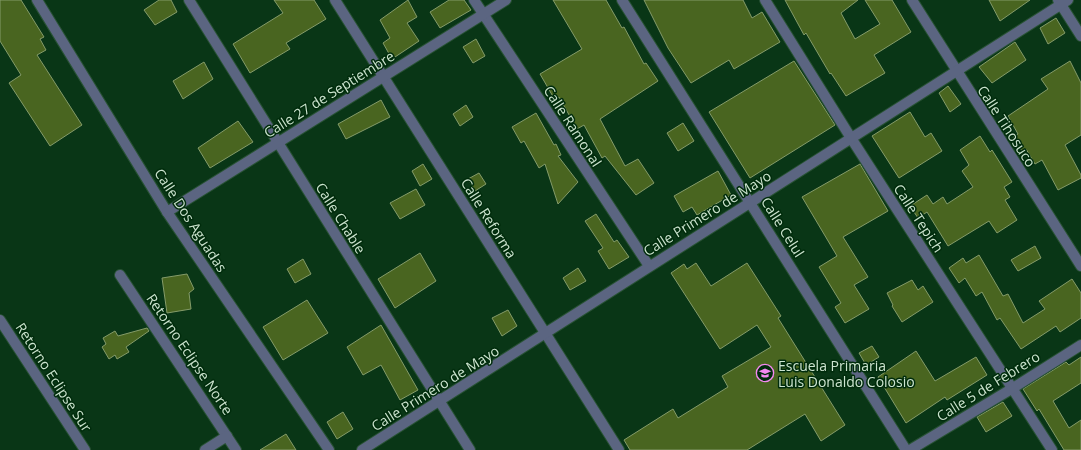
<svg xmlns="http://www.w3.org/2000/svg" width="1081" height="450" viewBox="0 0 1081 450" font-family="'Open Sans',sans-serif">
<rect width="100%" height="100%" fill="#093616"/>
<g fill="#496520" stroke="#849b69">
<path d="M0,0H21L44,37L40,39L46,50L37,55L82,125L50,146L9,83L21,75L0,41Z"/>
<path d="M159,0H171L177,12L155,25L144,10Z"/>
<path d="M274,0H314L326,19L286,43L290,49L250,73L233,44L283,13Z"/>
<path d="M408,0L417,17L407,23L419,41L392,59L383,43L390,38L380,20Z"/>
<path d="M449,0H464L471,10L440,28L430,12Z"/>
<path d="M553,0H606L622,28L624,27L644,64L646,63L658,81L600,119L625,166L638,159L654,183L636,195L605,156L602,158L584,125L577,129L559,97L555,100L540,74L582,49Z"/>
<path d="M644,0H743L752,18L762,12L780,42L734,69L729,60L691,83L668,48Z"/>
<path d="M785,0H858L841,13L855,39L880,24L865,0H892L911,32L874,55L885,73L846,96L831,73L830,74L806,33L804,35Z"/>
<path d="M989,0H1030L1000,21Z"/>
<path d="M1056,18L1065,33L1048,44L1040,28Z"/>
<path d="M476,39L485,56L473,63L463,47Z"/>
<path d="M1015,42L1026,60L992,83L979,67Z"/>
<path d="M794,61L835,125L750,178L709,112Z"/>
<path d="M1070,61L1081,83V135L1065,145L1081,175V178L1058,190L1042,160L1035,164L1026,149L1022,151L1013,137L1018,134L1008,116L1048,89L1041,79Z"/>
<path d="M204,62L213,79L183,99L173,81Z"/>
<path d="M948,86L961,104L950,112L939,93Z"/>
<path d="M381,100L390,117L346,139L338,124Z"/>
<path d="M466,105L473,117L460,126L453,114Z"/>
<path d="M910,112L925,137L931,133L942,151L899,178L872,136Z"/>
<path d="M536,113L554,145L556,144L561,155L558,156L578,182L558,204L545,164L539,168L524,141L521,143L512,127Z"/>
<path d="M238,121L253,142L210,168L198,148Z"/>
<path d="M683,123L694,141L678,151L667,133Z"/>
<path d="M980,136L990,152L992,150L1012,182L1004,187L1010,197L1005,200L1017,220L997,233L989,221L948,246L927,212L918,218L910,206L927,195L933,204L943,197L947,204L973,187L962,171L969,165L960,150Z"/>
<path d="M423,164L432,179L420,186L412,171Z"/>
<path d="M860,164L888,211L843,237L868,277L854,285L869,309L845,323L835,307L841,303L819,267L837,256L802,197Z"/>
<path d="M718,171L731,195L697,215L692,207L683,212L674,196Z"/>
<path d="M479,173L486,184L475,191L468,179Z"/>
<path d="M416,189L425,205L400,219L390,203Z"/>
<path d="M596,214L614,242L617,240L629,257L609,269L598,251L603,248L585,221Z"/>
<path d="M1035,246L1041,258L1018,271L1011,260Z"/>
<path d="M420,253L436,281L395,308L378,279Z"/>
<path d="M979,255L1003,296L1008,294L1023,323L1045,309L1039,301L1072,279L1081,293V318L1060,332L1056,326L1021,349L1000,318L997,320L982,292L976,296L965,278L959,283L949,268L963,258L966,263Z"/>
<path d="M303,259L311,274L295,283L287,269Z"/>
<path d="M696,263L711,286L747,263L781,316L778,318L845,425L821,441L805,414L747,450H630L624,440L673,409L678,418L728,387L722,376L771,347L757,325L720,349L671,273L684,264L687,269Z"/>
<path d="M578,268L586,281L570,290L563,278Z"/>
<path d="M187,274L194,289L189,293L191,309L167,313L162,278Z"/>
<path d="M912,280L918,290L923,286L933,302L902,322L892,306L893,305L887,293Z"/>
<path d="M307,300L328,333L283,360L263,327Z"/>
<path d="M508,310L517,326L502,336L492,318Z"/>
<path d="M381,325L418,390L400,400L381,365L363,375L347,347Z"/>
<path d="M147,328L149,331L126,347L129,352L117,359L115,355L109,359L102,347L106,344L103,338L115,331L118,336Z"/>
<path d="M872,346L879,357L866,365L859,353Z"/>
<path d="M916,351L935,381L976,357L987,375L947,400L945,397L906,423L878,377Z"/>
<path d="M1081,357V383L1053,401L1069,428L1081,420V450H1064L1039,409L1037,411L1023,389L1066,362L1069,365Z"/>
<path d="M1003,402L1012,416L986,432L977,417Z"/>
<path d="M343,412L353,429L337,439L327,422Z"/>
<path d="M286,434L296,450H260Z"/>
</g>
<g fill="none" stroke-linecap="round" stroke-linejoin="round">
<defs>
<g id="minor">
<path d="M37,0L167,212L329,450"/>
<path d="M189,0L470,450"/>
<path d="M335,0L619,450"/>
<path d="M474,0L649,266"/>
<path d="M622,0L906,450"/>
<path d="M765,0L851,138L1052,450"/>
<path d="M912,0L1081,266"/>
<path d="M1058,0L1081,36"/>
<path d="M167,212L506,0"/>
<path d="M120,275L236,450"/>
<path d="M0,320L85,450"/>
<path d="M205,450L227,436"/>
<path d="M362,450L1068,0"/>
<path d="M910,450L1013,388L1081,345"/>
</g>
</defs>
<use href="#minor" stroke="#285234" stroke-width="12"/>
<use href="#minor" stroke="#5b6581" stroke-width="10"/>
</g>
<defs>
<symbol id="school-ring" viewBox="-11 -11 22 22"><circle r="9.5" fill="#002c0c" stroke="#f489f0" stroke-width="1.5"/><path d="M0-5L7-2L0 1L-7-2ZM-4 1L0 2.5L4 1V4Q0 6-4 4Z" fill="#f489f0"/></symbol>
</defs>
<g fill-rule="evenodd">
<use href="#school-ring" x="755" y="363" width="20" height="20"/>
</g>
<g text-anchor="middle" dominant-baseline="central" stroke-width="3" stroke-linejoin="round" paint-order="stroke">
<g font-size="14" fill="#cce4cf" stroke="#002c0c">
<text transform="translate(329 94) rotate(-32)">Calle 27 de Septiembre</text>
<text transform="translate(573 126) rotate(57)">Calle Ramonal</text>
<text transform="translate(1007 126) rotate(57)">Calle Tihosuco</text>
<text transform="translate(707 213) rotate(-32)">Calle Primero de Mayo</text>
<text transform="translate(341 218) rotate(58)">Calle Chable</text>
<text transform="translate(489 218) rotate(58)">Calle Reforma</text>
<text transform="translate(919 218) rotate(57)">Calle Tepich</text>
<text transform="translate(191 220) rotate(57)">Calle Dos Aguadas</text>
<text transform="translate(783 227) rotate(58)">Calle Celul</text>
<text transform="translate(190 354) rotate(56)">Retorno Eclipse Norte</text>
<text transform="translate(54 377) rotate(57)">Retorno Eclipse Sur</text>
<text transform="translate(988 386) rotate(-32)">Calle 5 de Febrero</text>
<text transform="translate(435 388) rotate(-32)">Calle Primero de Mayo</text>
</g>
<g font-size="14" fill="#cce4cf" stroke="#002c0c" text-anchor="start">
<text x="778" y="365">Escuela Primaria<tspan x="778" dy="16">Luis Donaldo Colosio</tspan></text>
</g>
</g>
</svg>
